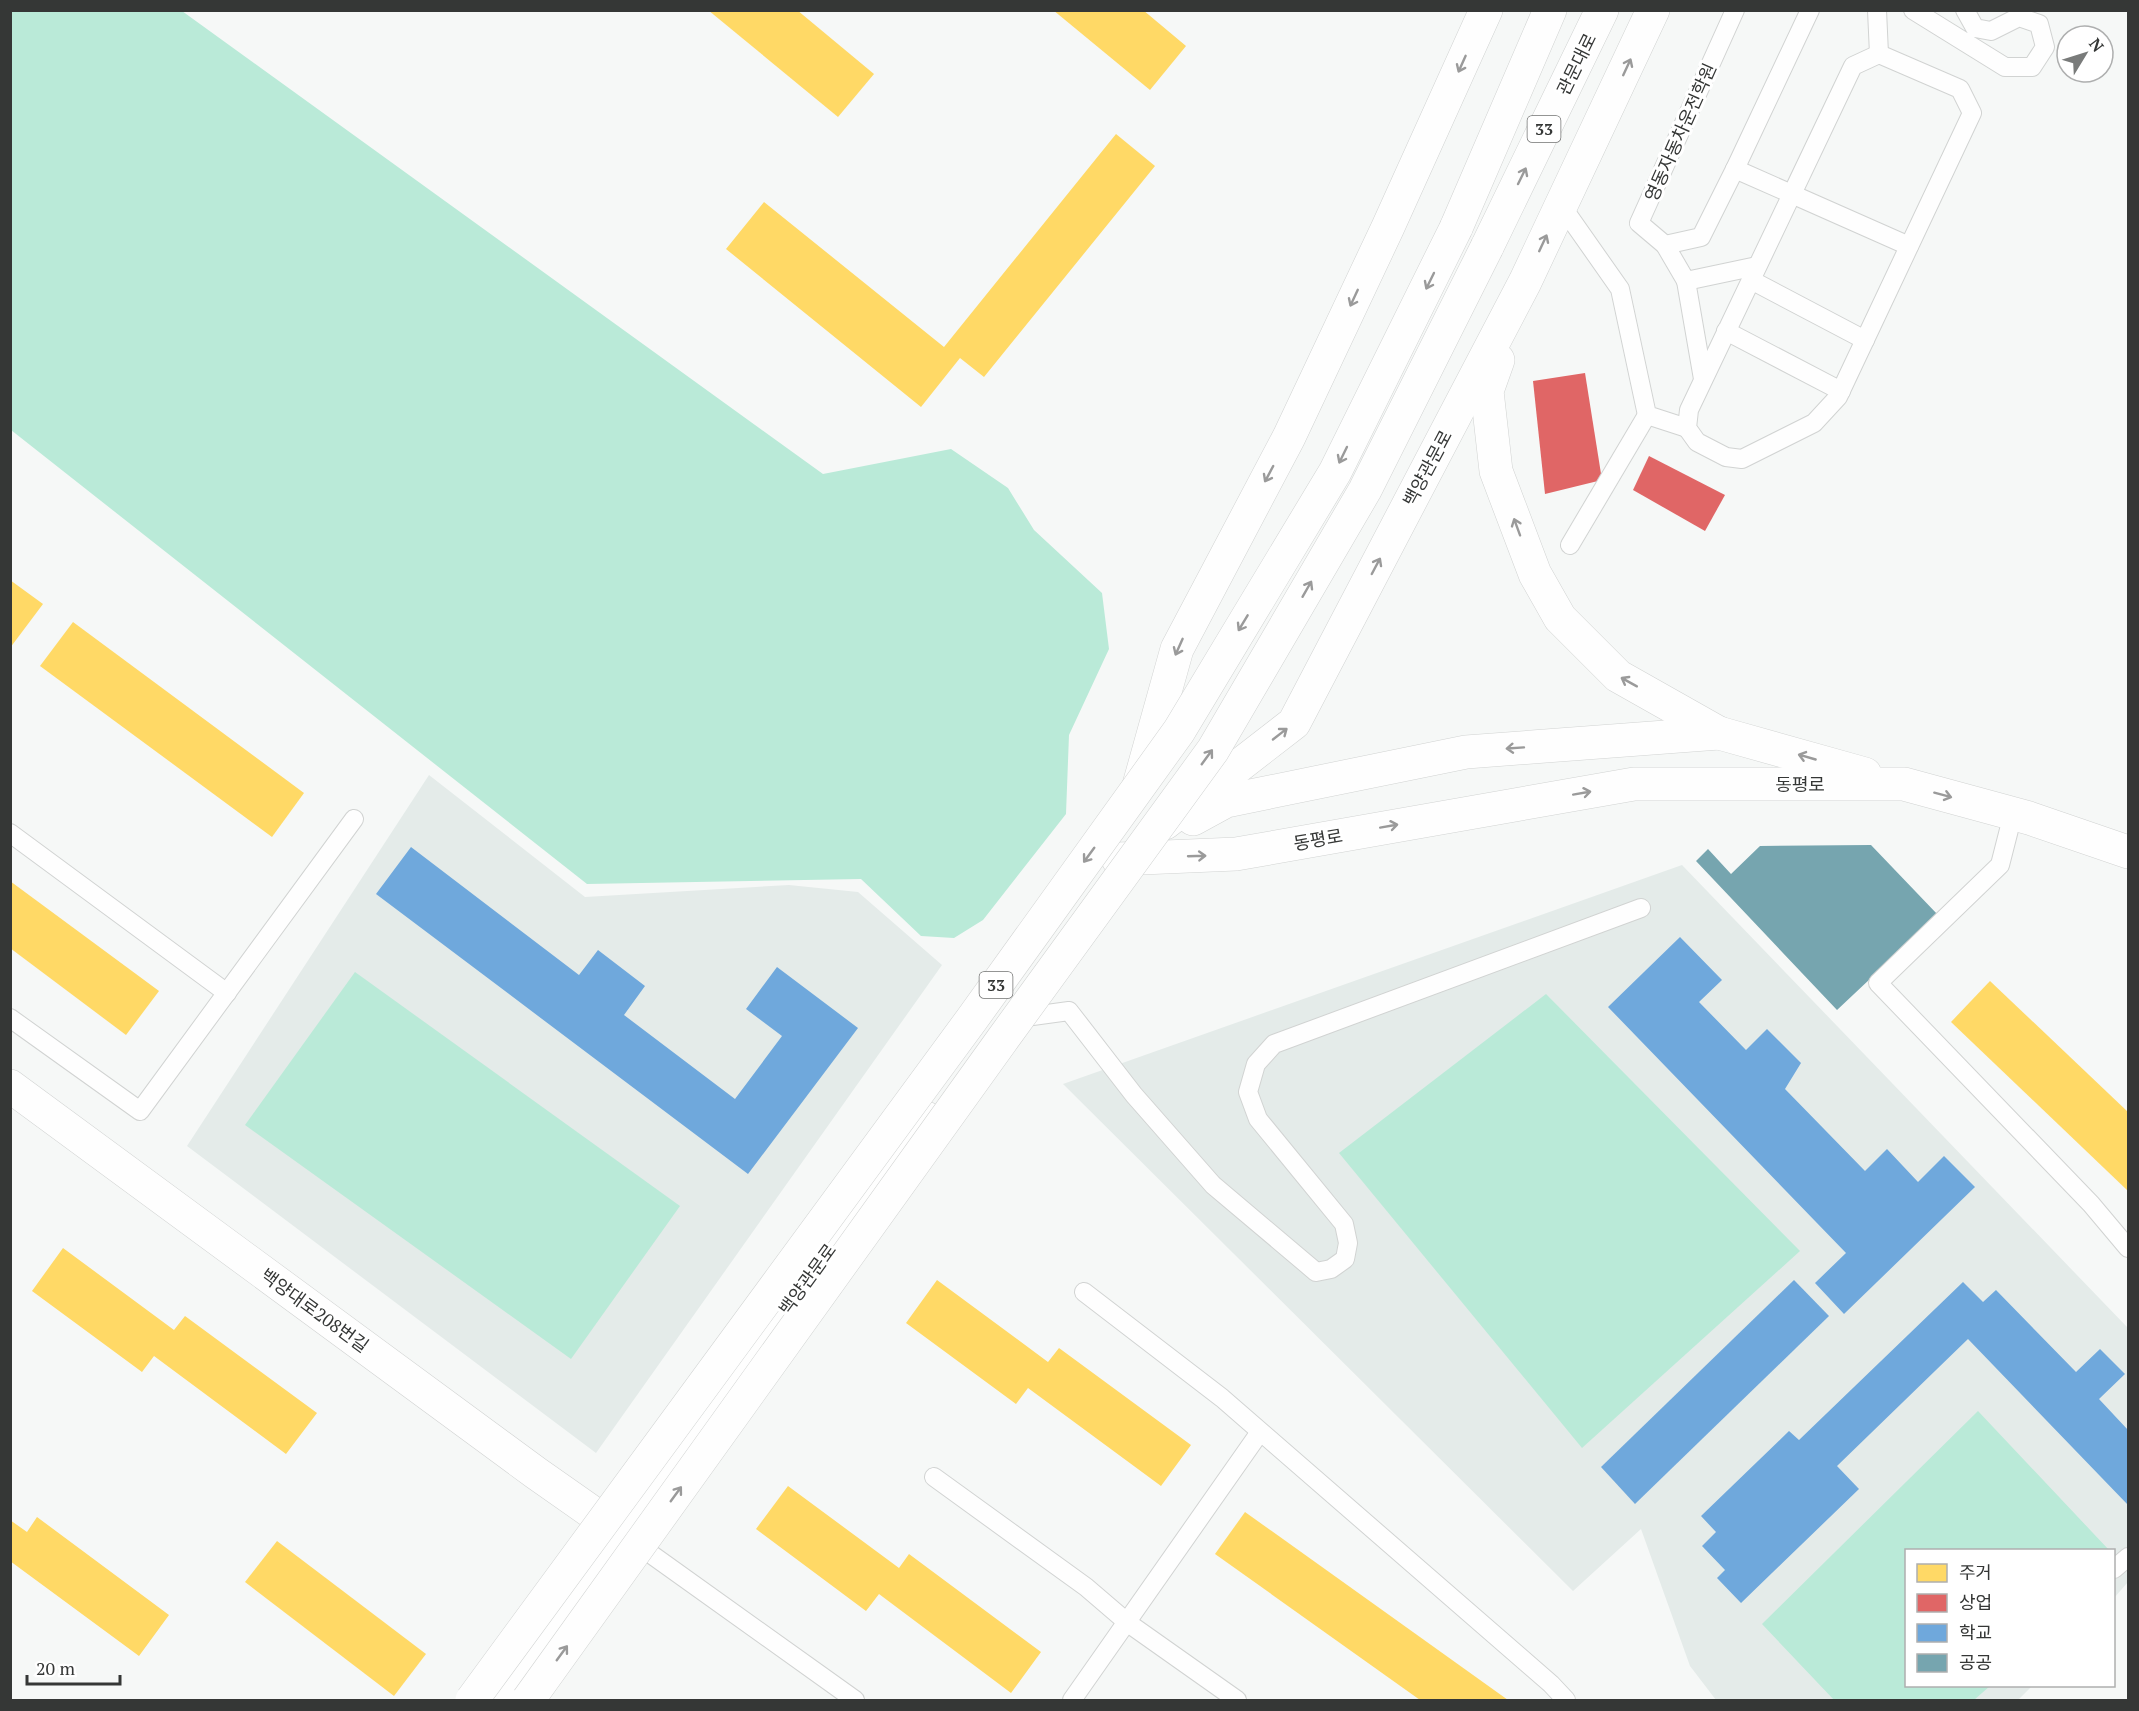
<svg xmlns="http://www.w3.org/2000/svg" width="2139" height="1711" viewBox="0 0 2139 1711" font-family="'PT Serif','Noto Sans KR',serif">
<rect width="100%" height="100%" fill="#f6f8f7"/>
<g fill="#e4ebe9">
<path d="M429,775L585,897L789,885L858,892L942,965L596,1453L187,1146Z"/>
<path d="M1682,865L2128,1328V1582L2114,1598V1550H1906V1686H2032L2018,1700H1716L1690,1666L1641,1529L1573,1591L1063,1084Z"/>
</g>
<g fill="#baead8">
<path d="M10,11H182L823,474L951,449L1008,488L1034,530L1102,593L1109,649L1069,735L1066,814L983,920L954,938L921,936L861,879L587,884L11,430Z"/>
<path d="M355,972L680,1206L571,1359L245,1125Z"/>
<path d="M1546,994L1800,1251L1582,1448L1339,1153Z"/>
<path d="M1978,1411L2109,1550H1906V1686H1990L1974,1700H1834L1762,1624Z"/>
</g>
<g fill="#ffd966">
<path d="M708,10H797L874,74L838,117Z"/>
<path d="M1053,10H1143L1186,46L1150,90Z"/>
<path d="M1116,134L1155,166L984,377L960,358L921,407L726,249L764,202L944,347Z"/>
<path d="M10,580L43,604L10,648Z"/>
<path d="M73,622L304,793L272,837L40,666Z"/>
<path d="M10,881L159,991L126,1035L10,948Z"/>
<path d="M1990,981L2128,1112V1191L1951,1022Z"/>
<path d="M63,1248L174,1330L185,1316L317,1413L286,1454L154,1356L142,1372L32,1291Z"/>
<path d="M937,1280L1048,1362L1059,1348L1191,1445L1161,1486L1028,1388L1016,1404L906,1323Z"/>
<path d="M788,1486L899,1568L909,1554L1041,1652L1011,1693L879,1594L866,1611L756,1529Z"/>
<path d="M1245,1512L1508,1700H1420L1215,1554Z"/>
<path d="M37,1517L169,1615L139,1656L10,1561V1520L27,1532Z"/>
<path d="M277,1541L426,1654L394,1696L245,1582Z"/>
</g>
<g fill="#e06666">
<path d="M1585,373L1602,480L1545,494L1533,381Z"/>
<path d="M1649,456L1725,495L1705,531L1633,490Z"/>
</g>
<g fill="#6fa8dc">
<path d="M411,847L579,975L598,950L645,986L624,1015L735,1099L782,1036L746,1009L777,967L858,1028L748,1174L376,894Z"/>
<path d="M1680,937L1722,980L1699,1002L1746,1050L1767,1029L1801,1063L1785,1089L1865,1171L1887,1149L1918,1182L1944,1156L1975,1187L1844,1314L1815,1283L1846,1253L1608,1007Z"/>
<path d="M1794,1280L1829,1316L1635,1504L1601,1467Z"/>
<path d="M1963,1282L1983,1302L1996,1290L2076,1372L2100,1349L2125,1374L2099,1399L2128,1430V1505L1968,1339L1837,1466L1859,1489L1741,1603L1717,1578L1725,1570L1702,1546L1716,1532L1701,1516L1789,1431L1799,1440Z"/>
</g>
<path fill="#76a5af" d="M1871,845L1938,915L1837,1010L1696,861L1708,849L1731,874L1760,846Z"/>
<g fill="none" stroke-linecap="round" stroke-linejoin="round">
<defs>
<g id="service">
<path d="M1735,10L1639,223L1665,245L1701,237L1735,169L1810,10"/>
<path d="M1877,10L1879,54"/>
<path d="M1913,10L2005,67H2032L2045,47L2039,24L2019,17L1991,31L1975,28L1965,10"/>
<path d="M1879,54L1960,89L1972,113L1838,397L1814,423L1742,459L1726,457L1697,442L1687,428L1689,410L1853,66Z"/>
<path d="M1735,169L1909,246"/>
<path d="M1561,205L1620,289L1647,415L1687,428"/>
<path d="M1665,245L1686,281L1757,266"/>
<path d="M1751,280L1865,340"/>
<path d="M1686,281L1703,379"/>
<path d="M1726,331L1841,391"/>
<path d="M1570,545L1647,415"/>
<path d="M2013,814L2000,865L1878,983L2091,1204L2128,1248"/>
<path d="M10,833L227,993"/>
<path d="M10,1018L140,1111L354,819"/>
<path d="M1018,1018L1069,1011L1134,1095L1213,1185L1316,1272L1331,1269L1345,1259L1348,1243L1344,1224L1258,1119L1248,1092L1256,1064L1274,1044L1641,908"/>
<path d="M1084,1292L1222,1398L1551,1684L1566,1700"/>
<path d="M934,1477L1086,1587L1128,1623L1237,1700"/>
<path d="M634,1542L855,1700"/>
<path d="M2114,1569L2128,1557"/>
<path d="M1072,1700L1260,1432"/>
</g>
<path id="minor" d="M10,1086L536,1473L620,1532"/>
<g id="secondary">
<path d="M1498,360L1487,391L1496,471L1535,574L1560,618L1618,676L1719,733L1865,774"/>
<path d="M1139,785L1177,649L1289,437L1388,227L1486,10"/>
<path d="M1193,819L1226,801L1466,752L1719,733"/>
<path d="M1165,823L1294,723L1525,282L1653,10"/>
<path d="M1118,859L1236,854L1634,784H1904L2029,818L2128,852"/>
<path d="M498,1700L926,1118"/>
</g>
<g id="trunk">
<path d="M1456,228L1550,10"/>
<path d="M1487,247L1602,10"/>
</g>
</defs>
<use href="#service" stroke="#d1d3d2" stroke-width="20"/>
<use href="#minor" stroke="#d1d3d2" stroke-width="34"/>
<use href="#secondary" stroke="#d1d3d2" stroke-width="34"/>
<use href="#trunk" stroke="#d1d3d2" stroke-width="34"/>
<use href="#service" stroke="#fefefe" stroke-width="18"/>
<use href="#minor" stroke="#fefefe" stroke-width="33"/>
<use href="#secondary" stroke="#fefefe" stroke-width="33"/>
<use href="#trunk" stroke="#fefefe" stroke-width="33"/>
<defs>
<g id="trunk-bridge">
<path d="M472,1700L972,1019L1179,731L1335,472L1456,228"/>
<path d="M528,1700L1002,1040L1213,750L1365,490L1487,247"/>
</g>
</defs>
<use href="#trunk-bridge" stroke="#d1d3d2" stroke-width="34" stroke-linecap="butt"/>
<use href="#trunk-bridge" stroke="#fefefe" stroke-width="33"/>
</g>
<defs><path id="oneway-shaft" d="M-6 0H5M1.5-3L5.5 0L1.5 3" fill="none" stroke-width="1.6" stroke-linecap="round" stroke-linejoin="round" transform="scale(1.5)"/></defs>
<g stroke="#9a9a9a">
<use href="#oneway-shaft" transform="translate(1462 64) rotate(114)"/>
<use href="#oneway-shaft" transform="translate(1627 67) rotate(-65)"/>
<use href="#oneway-shaft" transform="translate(1522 176) rotate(-64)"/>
<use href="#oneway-shaft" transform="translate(1543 243) rotate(-65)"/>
<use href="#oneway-shaft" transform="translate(1430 281) rotate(116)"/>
<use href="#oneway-shaft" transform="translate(1354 298) rotate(115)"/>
<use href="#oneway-shaft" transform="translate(1343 455) rotate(116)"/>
<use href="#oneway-shaft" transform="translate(1269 474) rotate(118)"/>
<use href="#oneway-shaft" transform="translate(1517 527) rotate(-110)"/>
<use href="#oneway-shaft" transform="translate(1376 566) rotate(-62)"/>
<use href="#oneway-shaft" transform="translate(1307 589) rotate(-60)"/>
<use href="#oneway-shaft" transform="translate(1243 623) rotate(121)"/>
<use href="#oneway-shaft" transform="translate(1179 647) rotate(114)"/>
<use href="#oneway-shaft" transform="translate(1629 682) rotate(-151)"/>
<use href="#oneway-shaft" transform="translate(1280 734) rotate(-38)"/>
<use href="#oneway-shaft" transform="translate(1515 748) rotate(176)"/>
<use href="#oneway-shaft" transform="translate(1207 757) rotate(-54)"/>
<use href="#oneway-shaft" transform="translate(1807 757) rotate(-164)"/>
<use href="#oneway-shaft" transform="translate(1582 793) rotate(-10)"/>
<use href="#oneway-shaft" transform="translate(1943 795) rotate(15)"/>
<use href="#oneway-shaft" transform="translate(1389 826) rotate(-10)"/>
<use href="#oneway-shaft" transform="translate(1089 855) rotate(126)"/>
<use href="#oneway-shaft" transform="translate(1197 856) rotate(-2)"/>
<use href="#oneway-shaft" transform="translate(676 1494) rotate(-54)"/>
<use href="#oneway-shaft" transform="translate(562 1653) rotate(-54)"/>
</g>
<g text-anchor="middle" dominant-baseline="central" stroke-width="6" stroke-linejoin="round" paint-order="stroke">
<g fill="#fff" stroke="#727372" stroke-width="1.5">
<rect x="1527.5" y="116" width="33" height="26" rx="4.5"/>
<rect x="979.5" y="972" width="33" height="26" rx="4.5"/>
</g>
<g font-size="16" font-weight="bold" fill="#353736">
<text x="1544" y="129">33</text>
<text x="996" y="985">33</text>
</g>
<g font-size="18" fill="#353736" stroke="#fff">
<text transform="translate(1576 64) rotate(-64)">관문대로</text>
<text transform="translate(1680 132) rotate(-66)">영동자동차운전학원</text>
<text transform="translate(1427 468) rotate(-62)">백양관문로</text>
<text x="1800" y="784">동평로</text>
<text transform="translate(1318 839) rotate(-10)">동평로</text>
<text transform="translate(807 1279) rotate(-54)">백양관문로</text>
<text transform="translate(315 1310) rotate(36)">백양대로208번길</text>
</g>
</g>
<rect width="2139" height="1711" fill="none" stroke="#353736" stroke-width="24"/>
<rect x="1905" y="1549" width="210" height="138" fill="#ffffff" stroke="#aeafaf" stroke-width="1.5"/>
<rect x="1917" y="1564" width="30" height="18" fill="#ffd966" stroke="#aeafaf" stroke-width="1.5"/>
<text x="1959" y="1579" font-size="18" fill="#353736">주거</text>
<rect x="1917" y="1594" width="30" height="18" fill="#e06666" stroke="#aeafaf" stroke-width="1.5"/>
<text x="1959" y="1609" font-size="18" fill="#353736">상업</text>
<rect x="1917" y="1624" width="30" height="18" fill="#6fa8dc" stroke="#aeafaf" stroke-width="1.5"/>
<text x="1959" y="1639" font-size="18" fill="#353736">학교</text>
<rect x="1917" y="1654" width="30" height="18" fill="#76a5af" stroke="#aeafaf" stroke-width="1.5"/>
<text x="1959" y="1669" font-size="18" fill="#353736">공공</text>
<g transform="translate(2085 54) rotate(52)"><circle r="28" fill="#ffffff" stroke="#aeafaf" stroke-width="1.5"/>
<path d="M0-4.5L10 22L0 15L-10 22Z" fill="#797b7a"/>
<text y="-9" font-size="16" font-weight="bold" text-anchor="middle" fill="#353736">N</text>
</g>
<path d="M27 1675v9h93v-9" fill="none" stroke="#353736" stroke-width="3"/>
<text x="36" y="1675" font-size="18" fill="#353736" stroke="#ffffff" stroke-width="4.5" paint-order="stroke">20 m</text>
</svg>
